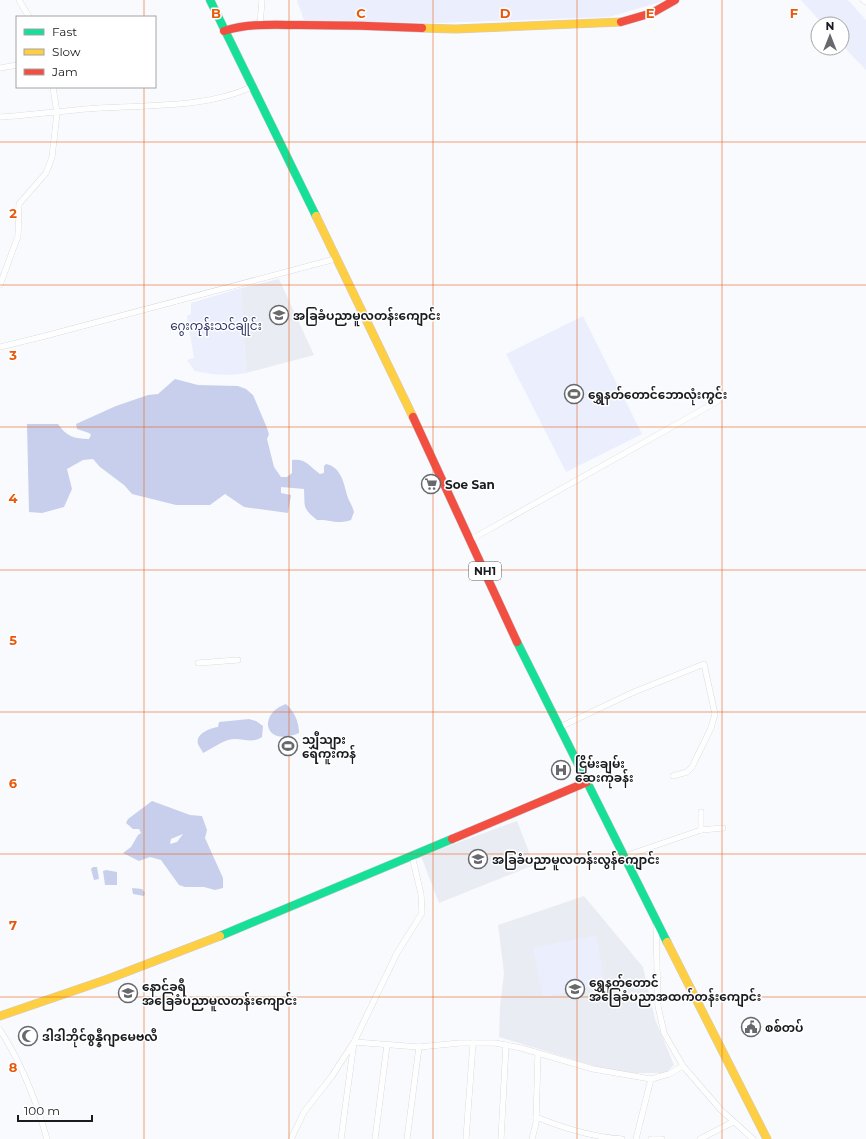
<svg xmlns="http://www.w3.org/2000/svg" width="866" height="1139" viewBox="0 0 866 1139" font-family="Montserrat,'Noto Sans Myanmar',sans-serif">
<rect width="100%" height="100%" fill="#f9fafd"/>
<g fill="#eaecf4">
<path d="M279,279L314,355L246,373L241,288Z"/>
<path d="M517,821L534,865L439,903L421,856Z"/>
<path d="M584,896L643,967L655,1019L674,1065L666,1073H629L608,1070L499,1037L500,1006L504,973L498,925Z"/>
</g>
<g fill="#ebeefc">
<path d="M299,0H662L660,2L609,17L434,23L304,20L297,1Z"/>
<path d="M801,0H848L866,20V70L842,45V24H823Z"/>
<path d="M241,288L246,373C229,376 212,375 195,371L187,360L194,358L187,316L191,314V303Z"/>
<path d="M583,316L642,434L566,472L506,354Z"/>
<path d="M596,935L605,985L543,997L533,948Z"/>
</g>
<g fill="#c8cfec" fill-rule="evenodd">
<path d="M175,379L198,385L238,386L246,389L253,395L267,428L269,434L267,439L274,467L281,477H287L292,473V460C306,458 310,467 320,474L324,473V466L326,464C342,467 344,485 348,498C350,503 353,507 354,512L351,520C336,525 331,519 317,520C302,508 305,507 304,489L281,487V493L291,495L288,513L244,507L225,494L210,505H176L132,494L124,485L100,467L93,459L83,460L67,469L72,489L64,507L42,513L29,512L27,424H58C66,436 74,439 89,439L91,435L89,433L77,429L76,424L116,406L148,395L158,394Z"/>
<path d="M286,704C294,711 299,722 299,733C264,748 257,714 286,704Z"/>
<path d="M249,719L256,721L263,726L262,737C251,745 240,736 228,740C219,743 211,749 203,753C202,750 199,747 198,744C195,734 210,728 218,727L219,722Z"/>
<path d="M152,801L190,815L202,816L207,830L205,838L223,878V888L215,890L204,887H185L179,885L161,860L150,857L139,861L123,853L131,847L138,835L141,833L139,829H133L126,823L128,819ZM183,834L177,842L170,844L171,839Z"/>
<path d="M93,867H97L99,879L94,880L91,869Z"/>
<path d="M106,870L117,872V885H105L103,871Z"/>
<path d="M132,888L142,889L145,893L144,896L133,894Z"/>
</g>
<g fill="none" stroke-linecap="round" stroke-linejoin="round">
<defs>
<g id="street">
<path d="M19,0L29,17"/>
<path d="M863,0L866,2"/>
<path d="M260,25L262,0"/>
<path d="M0,68L17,65"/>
<path d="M0,117C33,115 67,110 100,108C151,105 205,108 252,87"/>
<path d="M0,285L18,236L19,204L46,173L52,157L57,113L53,87"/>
<path d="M0,347L45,336L335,259"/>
<path d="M470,540L718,401"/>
<path d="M198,663L238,660"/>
<path d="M560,727L634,692L704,664L715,714L711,728L692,767L687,772L673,776"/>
<path d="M701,830V812"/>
<path d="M625,856L701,830L723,828"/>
<path d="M656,926L658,1006L664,1033L683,1066L721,1110L753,1139"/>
<path d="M0,1030C22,1064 36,1100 47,1139"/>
<path d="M536,1117C563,1128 593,1137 622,1139"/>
<path d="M291,1139L304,1112L332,1076L354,1042L397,953L422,913L421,894L412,856"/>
<path d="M341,1139L354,1042L419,1047L460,1043H495L521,1048L593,1069L651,1079L669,1074L683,1066"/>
<path d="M375,1139L387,1045"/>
<path d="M407,1139L419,1047"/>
<path d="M466,1139L473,1043"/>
<path d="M501,1139L506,1045"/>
<path d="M532,1139L536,1123L538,1054"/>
<path d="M636,1139L651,1079"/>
<path d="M651,1139H662"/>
<path d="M700,1139L733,1122"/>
</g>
<g id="fast">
<path d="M210,0L316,216"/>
<path d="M517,642L667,942"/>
<path d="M220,936L452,839"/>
</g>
<g id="slow">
<path d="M422,28L455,29L621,22"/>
<path d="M316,216L413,417"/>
<path d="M667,942L767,1139"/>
<path d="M0,1016L108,979L220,936"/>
</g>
<g id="jam">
<path d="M621,22L652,13L675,0"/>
<path d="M224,31C249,23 274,25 300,25C340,25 381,26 422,28"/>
<path d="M413,417L517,642"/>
<path d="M452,839L587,782"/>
</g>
</defs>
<use href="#street" stroke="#cccdd0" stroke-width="6"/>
<use href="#fast" stroke="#cccdd0" stroke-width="9"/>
<use href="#slow" stroke="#cccdd0" stroke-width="9"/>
<use href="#jam" stroke="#cccdd0" stroke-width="9"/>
<use href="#street" stroke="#fefeff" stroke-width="5.5"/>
<use href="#fast" stroke="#16e098" stroke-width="8"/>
<use href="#slow" stroke="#ffcf43" stroke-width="8"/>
<use href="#jam" stroke="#f24e42" stroke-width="8"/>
</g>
<path fill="none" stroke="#e8590c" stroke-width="1" stroke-opacity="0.55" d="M144,0V17M289,0V1139M433,0V1139M577,0V1139M722,0V1139M144,87V1139M0,142H866M0,285H866M0,427H866M0,570H866M0,712H866M0,854H866M0,997H866"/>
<defs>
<symbol id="school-ring" viewBox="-11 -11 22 22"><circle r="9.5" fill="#fff" stroke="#68696d" stroke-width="1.5"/><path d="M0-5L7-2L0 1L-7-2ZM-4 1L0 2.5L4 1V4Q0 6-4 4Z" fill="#68696d"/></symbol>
<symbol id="stadium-ring" viewBox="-11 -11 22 22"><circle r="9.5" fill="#fff" stroke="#68696d" stroke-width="1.5"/><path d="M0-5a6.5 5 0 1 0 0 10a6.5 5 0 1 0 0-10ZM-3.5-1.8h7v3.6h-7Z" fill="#68696d"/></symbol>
<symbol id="supermarket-ring" viewBox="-11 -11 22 22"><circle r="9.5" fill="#fff" stroke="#68696d" stroke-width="1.5"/><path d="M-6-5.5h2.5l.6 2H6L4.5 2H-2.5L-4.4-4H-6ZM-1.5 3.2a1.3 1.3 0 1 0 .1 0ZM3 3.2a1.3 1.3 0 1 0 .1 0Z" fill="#68696d"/></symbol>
<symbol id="hospital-ring" viewBox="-11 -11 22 22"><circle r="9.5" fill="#fff" stroke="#68696d" stroke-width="1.5"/><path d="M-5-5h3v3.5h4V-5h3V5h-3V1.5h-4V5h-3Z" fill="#68696d"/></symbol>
<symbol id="civic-ring" viewBox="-11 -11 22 22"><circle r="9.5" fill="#fff" stroke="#68696d" stroke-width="1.5"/><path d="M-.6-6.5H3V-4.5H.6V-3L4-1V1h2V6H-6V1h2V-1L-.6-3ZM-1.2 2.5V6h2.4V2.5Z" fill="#68696d"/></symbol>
<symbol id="mosque-ring" viewBox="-11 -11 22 22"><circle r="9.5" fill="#fff" stroke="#68696d" stroke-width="1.5"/><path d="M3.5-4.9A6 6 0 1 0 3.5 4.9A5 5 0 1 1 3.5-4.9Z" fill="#68696d"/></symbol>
</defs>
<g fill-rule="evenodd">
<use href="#school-ring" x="268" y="304" width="22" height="22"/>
<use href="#stadium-ring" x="563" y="383" width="22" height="22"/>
<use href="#supermarket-ring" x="420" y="473" width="22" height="22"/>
<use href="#stadium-ring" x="277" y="735" width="22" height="22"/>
<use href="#hospital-ring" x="550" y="759" width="22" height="22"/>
<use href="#school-ring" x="467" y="848" width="22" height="22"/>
<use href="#school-ring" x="564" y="978" width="22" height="22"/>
<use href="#school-ring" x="117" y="982" width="22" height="22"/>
<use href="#civic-ring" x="740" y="1016" width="22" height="22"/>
<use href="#mosque-ring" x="17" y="1025" width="22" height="22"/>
</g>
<g text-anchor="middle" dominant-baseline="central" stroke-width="3" stroke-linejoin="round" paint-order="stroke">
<rect fill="#fff" stroke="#5f5f62" stroke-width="1" x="469" y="562" width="32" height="18" rx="3"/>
<g font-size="11" font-weight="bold" fill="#1a1b1f">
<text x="485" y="571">NH1</text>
</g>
<g font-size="12" font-weight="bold" fill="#1a1b1f" stroke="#fff" text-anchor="start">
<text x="293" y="315">အခြခံပညာမူလတန်းကျောင်း</text>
<text x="588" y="394">ရွှေနတ်တောင်ဘောလုံးကွင်း</text>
<text x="445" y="484">Soe San</text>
<text x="302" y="739">သျှီသျား<tspan x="302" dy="14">ရေကူးကန်</tspan></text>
<text x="575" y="763">ငြိမ်းချမ်း<tspan x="575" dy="14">ဆေးကုခန်း</tspan></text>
<text x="492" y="859">အခြခံပညာမူလတန်းလွန်ကျောင်း</text>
<text x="589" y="982">ရွှေနတ်တောင်<tspan x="589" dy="14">အခြေခံပညာအထက်တန်းကျောင်း</tspan></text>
<text x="142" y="986">နောင်ခရီ<tspan x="142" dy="14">အခြေခံပညာမူလတန်းကျောင်း</tspan></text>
<text x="765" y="1027">စစ်တပ်</text>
<text x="42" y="1036">ဒါဒါဘိုင်စွန္နီဂျာမေဗလီ</text>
</g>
<g font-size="12" fill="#2c3265" stroke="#fff">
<text x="216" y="325">ဂွေးကုန်းသင်ချိုင်း</text>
</g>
</g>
<g font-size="13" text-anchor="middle" font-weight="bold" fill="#e8590c" stroke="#fff" stroke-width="3" stroke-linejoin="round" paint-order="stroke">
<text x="216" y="18">B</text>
<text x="361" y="18">C</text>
<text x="505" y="18">D</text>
<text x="650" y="18">E</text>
<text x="794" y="18">F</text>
<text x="13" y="218">2</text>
<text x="13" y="360">3</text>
<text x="13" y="503">4</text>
<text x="13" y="645">5</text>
<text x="13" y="788">6</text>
<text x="13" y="930">7</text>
<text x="13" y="1072">8</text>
</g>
<rect x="16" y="16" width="140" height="72" fill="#ffffff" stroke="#a3a4a5"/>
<rect x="24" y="29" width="20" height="6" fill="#16e098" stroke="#a3a4a5"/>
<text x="52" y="36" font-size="12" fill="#1a1b1f">Fast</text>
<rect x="24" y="49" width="20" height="6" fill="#ffcf43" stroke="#a3a4a5"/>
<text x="52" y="56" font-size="12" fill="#1a1b1f">Slow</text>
<rect x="24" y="69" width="20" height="6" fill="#f24e42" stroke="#a3a4a5"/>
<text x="52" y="76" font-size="12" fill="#1a1b1f">Jam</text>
<g transform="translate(830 36)"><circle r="19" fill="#ffffff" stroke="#a3a4a5"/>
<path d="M0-3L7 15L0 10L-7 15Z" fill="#68696d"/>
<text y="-6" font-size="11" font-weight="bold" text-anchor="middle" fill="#1a1b1f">N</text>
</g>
<path d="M18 1115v6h74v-6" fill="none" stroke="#1a1b1f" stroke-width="2"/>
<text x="24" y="1115" font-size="12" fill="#1a1b1f" stroke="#ffffff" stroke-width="3" paint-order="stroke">100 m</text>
</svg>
